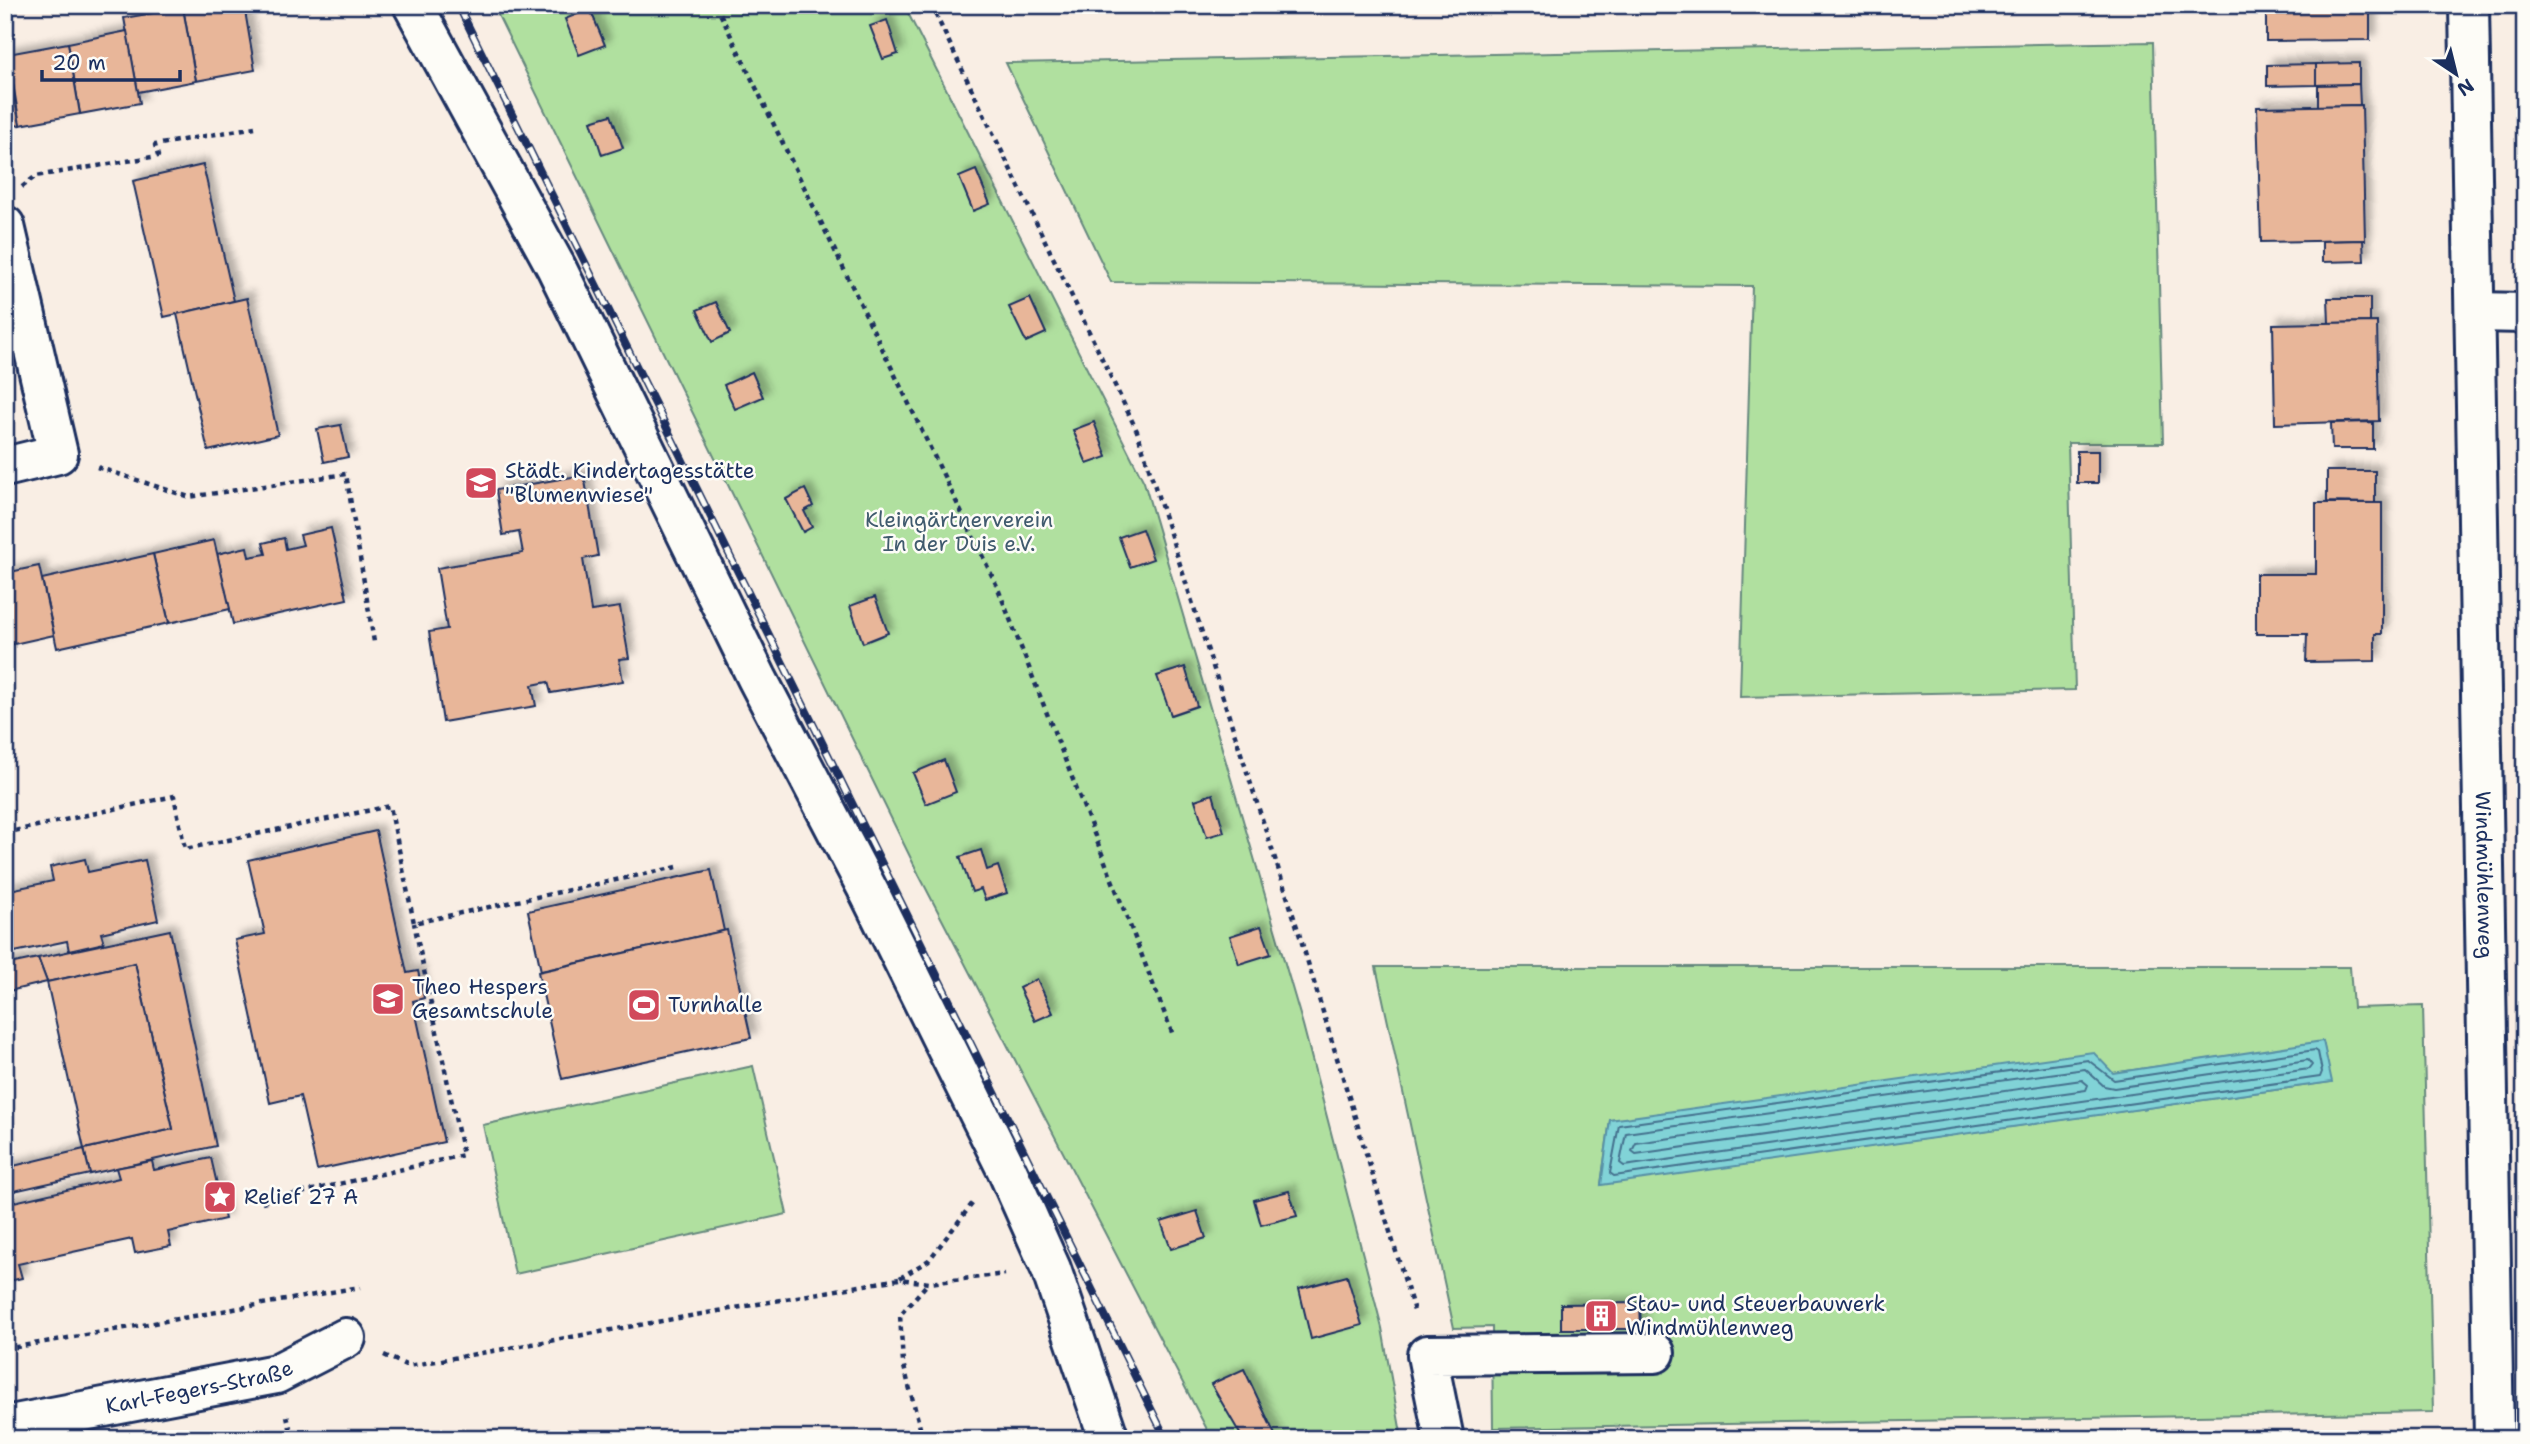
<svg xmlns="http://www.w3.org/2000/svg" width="2530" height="1444" viewBox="0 0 2530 1444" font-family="'Shantell Sans',sans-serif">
<defs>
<filter id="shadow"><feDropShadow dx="6" dy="-6" stdDeviation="3.5" flood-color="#0004"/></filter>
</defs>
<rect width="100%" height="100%" fill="#f9eee4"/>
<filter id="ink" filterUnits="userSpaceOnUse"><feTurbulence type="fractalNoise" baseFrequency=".0143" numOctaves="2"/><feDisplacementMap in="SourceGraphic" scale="14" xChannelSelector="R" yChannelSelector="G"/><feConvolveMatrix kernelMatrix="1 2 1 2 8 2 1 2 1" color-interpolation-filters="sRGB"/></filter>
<g filter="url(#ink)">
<g fill="#b0e09f" stroke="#66887e" stroke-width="2" fill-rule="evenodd">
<path d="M493,5H904L1144,482L1303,1025L1382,1328L1402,1439H1212L919,875Z"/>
<path d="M2153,42L2163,443H2068L2075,690L1740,697L1752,286L1111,282L1006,63Z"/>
<path d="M1376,967H2350L2353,1008L2423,1006L2433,1412L1493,1428L1492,1327L1454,1328ZM2323,1042L2331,1082L1601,1184L1610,1120L2113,1073Z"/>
<path d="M753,1066L787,1214L515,1274L483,1125Z"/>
</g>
<path fill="#81d3d7" stroke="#5891a7" stroke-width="2" d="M2323,1041L2332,1082L1601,1185L1610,1120L2093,1052L2113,1073Z"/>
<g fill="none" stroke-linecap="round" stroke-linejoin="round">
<g stroke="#44718e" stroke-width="2">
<path d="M2315,1050L2318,1052L2322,1072L2320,1077L1614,1176L1610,1173L1619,1125L2088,1060L2114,1080Z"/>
<path d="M2308,1060L2312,1065L2309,1069L1624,1166L1620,1163L1626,1133L2085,1069L2104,1086L2114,1088Z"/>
<path d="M2082,1080L2088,1085L2086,1090L1636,1154L1632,1151L1636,1143Z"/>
</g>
</g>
<g fill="#e8b699" stroke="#1b2f5e" stroke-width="2" filter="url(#shadow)">
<path d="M199,5H244L255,70L196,81L183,8Z"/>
<path d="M2266,5L2370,6V40L2266,41Z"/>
<path d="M183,8L196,81L138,92L124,18Z"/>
<path d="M590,9L605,45L579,55L565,19Z"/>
<path d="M887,20L898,54L883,59L870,26Z"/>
<path d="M127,31L140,103L80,114L68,43Z"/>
<path d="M68,43L80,114L20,125L8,54Z"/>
<path d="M5,54L20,125L5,127Z"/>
<path d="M2359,63V84L2316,85V64Z"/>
<path d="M2316,64V85L2267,86V65Z"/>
<path d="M2359,84L2360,105L2318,106V85Z"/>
<path d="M2362,105L2365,240L2261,242L2257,107Z"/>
<path d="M611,115L623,148L602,155L591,121Z"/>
<path d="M203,165L234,301L164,317L133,181Z"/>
<path d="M976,170L990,204L973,211L959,177Z"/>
<path d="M2363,240L2364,261L2322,262V241Z"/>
<path d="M247,298L278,435L208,451L177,314Z"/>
<path d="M1030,298L1046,333L1026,342L1009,307Z"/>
<path d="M2328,298H2370V322L2329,323Z"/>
<path d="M716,302L730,333L712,342L697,310Z"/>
<path d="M2377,322L2379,421L2275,424L2273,324Z"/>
<path d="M752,372L763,397L735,409L724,385Z"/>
<path d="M1094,422L1107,457L1087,464L1073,430Z"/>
<path d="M2373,422V449H2332L2331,423Z"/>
<path d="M341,425L348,457L324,462L317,429Z"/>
<rect x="2077" y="451" width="21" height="32"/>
<path d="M2327,471H2375V503L2327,502Z"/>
<path d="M584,475L598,556L583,559L591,611L620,607L629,658L619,659L623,681L551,693L548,682L532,685L536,706L443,722L429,632L447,629L437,568L523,553L519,532L503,535L496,490Z"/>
<path d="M805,489L813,506L804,511L812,527L803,532L786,499Z"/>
<path d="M2316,503H2382V634H2375V661L2306,662L2307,634H2256V574H2316Z"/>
<path d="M331,528L347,599L233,624L217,554L247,547L249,557L266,554L263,543L284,538L286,549L303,545L300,535Z"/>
<path d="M1142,529L1153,559L1130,567L1119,537Z"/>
<path d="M214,540L230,609L169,623L153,554Z"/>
<path d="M153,554L169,623L57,648L42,579Z"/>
<path d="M39,566L54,635L5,646V573Z"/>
<path d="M875,597L888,633L863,643L850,606Z"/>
<path d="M1185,667L1197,706L1171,715L1157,676Z"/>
<path d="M944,760L956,792L926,804L913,773Z"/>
<path d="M1213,794L1224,832L1207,837L1195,800Z"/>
<path d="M376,831L407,973L418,971L424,998L413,1001L444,1142L317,1170L300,1096L270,1103L235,940L265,934L248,860Z"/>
<path d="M981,850L987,870L998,866L1007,893L985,900L981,889L972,892L960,857Z"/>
<path d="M85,859L88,872L145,860L158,920L101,933L104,943L69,951L67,941L5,954V891L53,881L50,867Z"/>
<path d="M711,870L724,931L541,971L528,911Z"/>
<path d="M1261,926L1271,954L1239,964L1230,936Z"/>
<path d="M170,930L216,1146L90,1174L84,1149L173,1129L135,963L47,982L38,958Z"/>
<path d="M727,930L751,1038L562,1079L538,972Z"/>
<path d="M38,958L47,982L5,992V965Z"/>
<path d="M135,963L173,1129L84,1149L47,982Z"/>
<path d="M1037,979L1053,1013L1035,1021L1019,988Z"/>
<path d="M84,1149L90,1174L5,1193V1168Z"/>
<path d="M211,1158L225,1219L168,1232L171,1246L135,1253L132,1239L18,1264L22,1278L5,1282V1204L119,1178L116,1168L152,1161L154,1170Z"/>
<path d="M1289,1191L1297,1216L1261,1225L1254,1200Z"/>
<path d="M1197,1211L1206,1238L1171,1249L1161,1222Z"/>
<path d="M1347,1276L1362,1325L1311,1339L1299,1289Z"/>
<path d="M1640,1303L1641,1329H1561V1304Z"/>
<path d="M1244,1369L1277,1439H1243L1211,1384Z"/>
</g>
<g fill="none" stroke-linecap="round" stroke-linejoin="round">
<defs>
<g id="minor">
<path d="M413,5L556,267L757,678L870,894L1006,1168L1051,1269L1109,1439"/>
<path id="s1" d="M2469,5L2494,1439"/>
<path d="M5,226L58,454L5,467"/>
<path d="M2475,312L2525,313"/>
<path id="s2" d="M5,1426L276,1374L346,1338"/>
<path d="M1444,1439L1427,1355L1655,1353"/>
</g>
</defs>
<use href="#minor" stroke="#1b2f5e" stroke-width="44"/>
<g stroke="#1b2f5e" stroke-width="4.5" stroke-dasharray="5 5" stroke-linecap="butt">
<path d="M716,5L997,586L1173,1035"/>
<path d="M931,5L1137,431L1298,930L1415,1314"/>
<path d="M22,187L36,176L158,156L155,145L255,127"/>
<path d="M97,467L189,497L346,474L374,642"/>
<path d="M5,833L174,796L185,849L390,806L414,923L682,866"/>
<path d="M262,1202L463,1155L414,923"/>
<path d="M900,1278L929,1260L975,1200"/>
<path d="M5,1349L360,1287"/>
<path d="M384,1355L408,1366L899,1279L929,1283L1005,1274"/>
<path d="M287,1416L293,1439"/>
<path d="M923,1439L903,1363L900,1315L928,1283"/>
</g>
<use href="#minor" stroke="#fdfcf7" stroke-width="38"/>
<defs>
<path id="rail" d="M458,5L1166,1439"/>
</defs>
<use href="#rail" stroke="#1b2f5e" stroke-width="8"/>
<use href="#rail" stroke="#fdfcf7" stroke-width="5" stroke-dasharray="16" stroke-linecap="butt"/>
</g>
</g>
<defs>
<symbol id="school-square" viewBox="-11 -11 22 22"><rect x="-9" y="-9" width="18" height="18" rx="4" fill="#d1495b" stroke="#fdfcf7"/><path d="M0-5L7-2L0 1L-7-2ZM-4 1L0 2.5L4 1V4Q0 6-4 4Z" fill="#fff"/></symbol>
<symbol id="stadium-square" viewBox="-11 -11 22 22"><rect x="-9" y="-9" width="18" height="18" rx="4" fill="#d1495b" stroke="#fdfcf7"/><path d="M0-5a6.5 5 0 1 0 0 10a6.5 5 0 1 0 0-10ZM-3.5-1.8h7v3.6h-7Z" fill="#fff"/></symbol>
<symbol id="sight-square" viewBox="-11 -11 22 22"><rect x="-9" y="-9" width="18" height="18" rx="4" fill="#d1495b" stroke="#fdfcf7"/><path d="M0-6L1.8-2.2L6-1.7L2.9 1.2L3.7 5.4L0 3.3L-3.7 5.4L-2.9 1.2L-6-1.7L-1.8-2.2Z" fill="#fff"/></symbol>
<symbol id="building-square" viewBox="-11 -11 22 22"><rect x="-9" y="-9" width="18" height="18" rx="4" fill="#d1495b" stroke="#fdfcf7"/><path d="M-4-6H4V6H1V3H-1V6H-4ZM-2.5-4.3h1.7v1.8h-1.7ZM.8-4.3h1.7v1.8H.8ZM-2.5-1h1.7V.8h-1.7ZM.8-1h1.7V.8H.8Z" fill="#fff"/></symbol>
</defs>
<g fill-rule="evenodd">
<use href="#school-square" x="462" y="464" width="38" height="38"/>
<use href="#school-square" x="369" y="980" width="38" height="38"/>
<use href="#stadium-square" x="625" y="986" width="38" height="38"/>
<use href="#sight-square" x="201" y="1178" width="38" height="38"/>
<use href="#building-square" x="1582" y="1297" width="38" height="38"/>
</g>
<g text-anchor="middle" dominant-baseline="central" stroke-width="5" stroke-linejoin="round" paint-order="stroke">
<g font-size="21" fill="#1b2f5e" stroke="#fdfcf7" text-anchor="start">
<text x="505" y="471">Städt. Kindertagesstätte<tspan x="505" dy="24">"Blumenwiese"</tspan></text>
<text x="412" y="987">Theo Hespers<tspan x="412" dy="24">Gesamtschule</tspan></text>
<text x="668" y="1005">Turnhalle</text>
<text x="244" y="1197">Relief 27 A</text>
<text x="1626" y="1304">Stau- und Steuerbauwerk<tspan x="1626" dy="24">Windmühlenweg</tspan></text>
</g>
<g font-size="21" fill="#405b6e" stroke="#fdfcf7">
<text x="959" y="520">Kleingärtnerverein<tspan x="959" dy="24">In der Duis e.V.</tspan></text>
</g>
<g font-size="21" fill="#1b2f5e" stroke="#fdfcf7">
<text stroke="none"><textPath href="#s1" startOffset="870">Windmühlenweg</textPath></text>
<text stroke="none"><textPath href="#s2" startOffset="198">Karl-Fegers-Straße</textPath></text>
</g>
</g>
<rect width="2530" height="1444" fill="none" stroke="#fdfcf7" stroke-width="28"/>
<rect x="14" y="14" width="2502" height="1416" fill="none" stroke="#1b2f5e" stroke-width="2.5" filter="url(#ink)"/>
<g transform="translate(2456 74) rotate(145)" stroke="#fdfcf7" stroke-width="5" paint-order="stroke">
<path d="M0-5L12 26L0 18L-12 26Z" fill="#1b2f5e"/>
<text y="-10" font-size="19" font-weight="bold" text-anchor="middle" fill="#1b2f5e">N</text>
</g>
<path d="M42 70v10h138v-10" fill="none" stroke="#1b2f5e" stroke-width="3.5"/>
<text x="52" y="70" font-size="21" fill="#1b2f5e" stroke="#fdfcf7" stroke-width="5" paint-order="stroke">20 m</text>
</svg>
